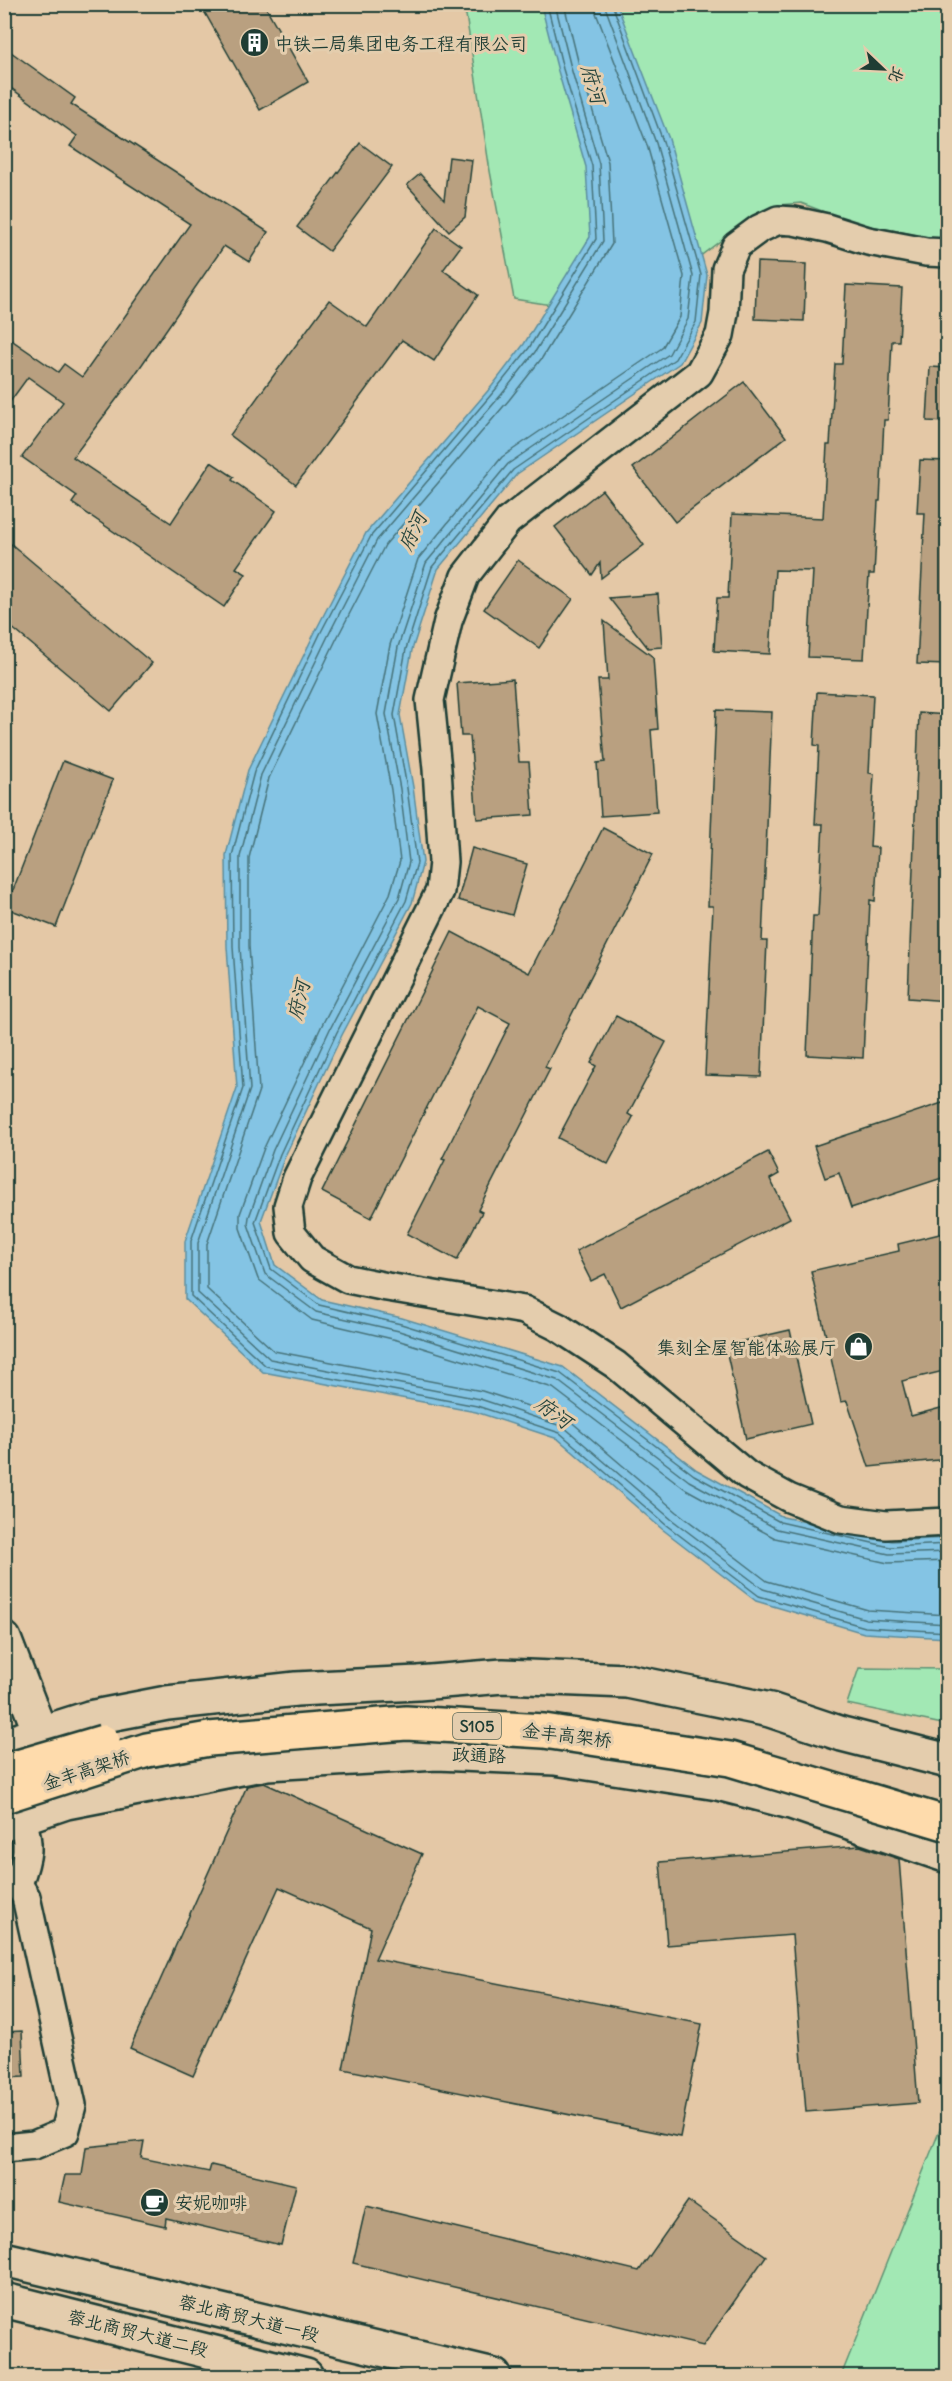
<svg xmlns="http://www.w3.org/2000/svg" width="952" height="2381" viewBox="0 0 952 2381" font-family="Delius,'LXGW WenKai TC',sans-serif">
<rect width="100%" height="100%" fill="#e4c8a6"/>
<filter id="ink" filterUnits="userSpaceOnUse"><feTurbulence type="fractalNoise" baseFrequency=".0167" numOctaves="2"/><feDisplacementMap in="SourceGraphic" scale="12" xChannelSelector="R" yChannelSelector="G"/><feConvolveMatrix kernelMatrix="1 2 1 2 8 2 1 2 1" color-interpolation-filters="sRGB"/></filter>
<g filter="url(#ink)">
<g fill="#a2e8b4" stroke="#609274" stroke-width="1.5">
<path d="M455,5H947V241L851,222L801,203L779,205L756,214L621,316L514,299L490,171L466,15Z"/>
<path d="M859,1668L947,1669V1725L847,1704Z"/>
<path d="M947,2112V2376H841Z"/>
</g>
<path fill="#84c4e4" stroke="#5c8e9e" stroke-width="1.5" d="M541,5H617L669,139L707,275L702,323L680,363L517,474L438,569L412,650L400,715L413,787L423,862L412,903L342,1035L285,1156L261,1221L275,1265L322,1300L402,1318L563,1367L697,1470L783,1517L892,1541L947,1538V1638L864,1633L756,1601L662,1529L558,1439L476,1412L263,1372L185,1299V1241L237,1088L227,947L226,855L248,770L316,630L366,533L492,386L524,344L590,237L586,167L558,71Z"/>
<g fill="none" stroke-linecap="round" stroke-linejoin="round">
<g stroke="#47737a" stroke-width="1.5">
<path d="M547,4L563,69L592,166L596,239L529,348L496,389L371,536L321,632L254,772L232,856L233,947L243,1088L191,1241V1296L266,1366L477,1406L560,1433L666,1525L759,1596L865,1627L948,1632"/>
<path d="M555,4L571,68L599,164L603,241L535,352L502,394L377,540L328,636L261,775L240,857V947L250,1089L198,1243V1293L270,1359L480,1399L564,1427L671,1519L763,1589L866,1619L948,1624"/>
<path d="M564,4L579,65L608,162L612,244L542,358L509,400L385,545L336,640L269,778L249,858V946L259,1090L207,1244V1289L274,1351L482,1391L568,1419L677,1512L767,1581L868,1610L948,1615"/>
<path d="M595,4L596,13L647,145L684,276L680,317L662,348L502,457L418,559L390,645L377,714L391,790L400,861L390,894L322,1025L264,1148L240,1214V1228L258,1279L312,1320L397,1340L553,1388L684,1488L775,1538L888,1563L948,1561"/>
<path d="M604,4L656,143L693,276L688,319L669,354L508,464L426,563L398,647L386,714L400,789L409,862L399,898L330,1029L273,1150L249,1217L248,1224L265,1274L316,1312L399,1331L557,1380L689,1481L777,1529L889,1554L948,1552"/>
<path d="M612,4L663,141L701,275L696,322L675,359L513,470L432,567L406,649L394,715L407,788L417,863L406,901L337,1032L280,1154L255,1222L271,1269L319,1305L401,1324L560,1373L694,1475L780,1522L890,1547L948,1544"/>
</g>
</g>
<g fill="#b9a080" stroke="#1f3d34" stroke-width="1.5">
<path d="M200,4H264L308,82L260,110Z"/>
<path d="M4,47L75,98L71,104L268,232L249,262L224,246L134,376L73,457L171,523L211,462L234,477L232,480L276,511L236,568L246,574L224,607L72,503L77,496L22,457L63,402L28,377L4,410V335L58,372L64,364L82,377L190,224L70,146L77,136L4,83Z"/>
<path d="M360,143L392,167L329,251L297,227Z"/>
<path d="M449,157L472,160L465,217L449,231L407,185L420,174L444,200Z"/>
<path d="M436,228L461,246L443,270L478,295L434,361L402,340L296,485L230,435L329,300L367,327Z"/>
<path d="M757,262L806,264L804,321L755,319Z"/>
<path d="M846,285L902,288L899,341H892L888,420H884L880,501H878L874,574H869L864,659L808,657L813,571L775,570L770,654L714,651L717,598H728L732,514L823,518L827,445H830L835,364H842Z"/>
<path d="M930,367L948,368V422L927,421Z"/>
<path d="M744,382L786,437L675,522L633,468Z"/>
<path d="M920,460L948,461V665L917,664L925,513H917Z"/>
<path d="M602,490L644,545L601,578L600,563L592,575L555,527Z"/>
<path d="M4,538L152,663L111,711L4,621Z"/>
<path d="M518,560L573,599L539,648L484,609Z"/>
<path d="M658,594L662,647L648,648L609,598Z"/>
<path d="M604,621L653,657L658,729L651,730L657,812L601,816L597,763L605,762L598,680H608Z"/>
<path d="M513,679L519,762H529L533,815L477,819L470,736H461L457,683Z"/>
<path d="M817,692L873,695L869,773L874,774L870,847L878,848L875,901L870,900L863,1058L807,1055L813,916H818L823,824H815L819,746L814,745Z"/>
<path d="M716,710L772,712L762,941H767L761,1077L705,1075L713,906H708Z"/>
<path d="M919,713L948,715V1001L908,998Z"/>
<path d="M63,761L113,780L56,927L6,908Z"/>
<path d="M603,828L653,854L545,1067L550,1069L478,1210L482,1212L457,1260L407,1234L445,1160L442,1159L510,1023L478,1006L371,1218L322,1192L452,932L529,973Z"/>
<path d="M472,848L527,864L512,915L458,900Z"/>
<path d="M616,1016L666,1042L628,1114L633,1117L608,1164L558,1138L596,1066L591,1063Z"/>
<path d="M948,1101V1176L851,1208L839,1173L825,1178L814,1146Z"/>
<path d="M768,1152L779,1174L770,1179L790,1218L621,1307L605,1274L591,1281L576,1251Z"/>
<path d="M948,1232V1370L902,1381L911,1416L948,1406V1459L869,1467L847,1401L841,1402L811,1271L899,1251L898,1244Z"/>
<path d="M790,1330L811,1424L746,1439L725,1345Z"/>
<path d="M264,1783L422,1854L375,1959L702,2024L680,2137L343,2069L371,1928L279,1887L193,2076L130,2048L247,1786Z"/>
<path d="M860,1846L899,1859L918,2103L806,2112L792,1935L667,1945L660,1862Z"/>
<path d="M22,2031L24,2077L4,2078V2032Z"/>
<path d="M144,2141L141,2158L209,2172L211,2165L296,2185L281,2245L166,2218L165,2226L59,2202L65,2175H82L86,2147Z"/>
<path d="M688,2201L766,2256L703,2346L353,2263L366,2206L639,2271Z"/>
</g>
<g fill="none" stroke-linecap="round" stroke-linejoin="round">
<defs>
<g id="street">
<path d="M948,253L926,252L868,241L827,228L794,221L778,220L759,229L736,246L726,269L724,313L720,335L699,373L508,521L465,576L448,621L430,700L437,769L443,862L440,891L297,1178L288,1206L291,1233L312,1259L348,1279L387,1287L524,1310L558,1327L616,1365L747,1475L789,1498L841,1519L886,1525L948,1522"/>
<path d="M4,1878L18,1884L26,1897L72,2105L65,2132L34,2145L4,2148"/>
<path d="M18,1884C28,1857 31,1844 21,1817"/>
</g>
<g id="secondary">
<path d="M4,1639L48,1753"/>
<path d="M4,1745L89,1718L167,1703L296,1689L418,1683L503,1676L627,1681L770,1710L842,1734L948,1761"/>
<path d="M4,1823L66,1802L267,1763L437,1753L555,1758L718,1783L791,1802L948,1856"/>
<path d="M4,2259L494,2376"/>
<path d="M4,2300L306,2376"/>
</g>
</defs>
<use href="#street" stroke="#1f3d34" stroke-width="32"/>
<use href="#secondary" stroke="#1f3d34" stroke-width="38"/>
<use href="#street" stroke="#e4cdad" stroke-width="27"/>
<use href="#secondary" stroke="#e4cdad" stroke-width="33"/>
<defs>
<g id="highway-bridge">
<path d="M4,1771L103,1742"/>
<path d="M4,1796L147,1750L209,1739L406,1723L544,1731L730,1759L948,1824"/>
</g>
</defs>
<use href="#highway-bridge" stroke="#1f3d34" stroke-width="38" stroke-linecap="butt"/>
<use href="#highway-bridge" stroke="#fedbac" stroke-width="33"/>
</g>
</g>
<defs>
<symbol id="building-disc" viewBox="-11 -11 22 22"><circle r="9.5" fill="#1f3d34" stroke="#e4cdad"/><path d="M-4-6H4V6H1V3H-1V6H-4ZM-2.5-4.3h1.7v1.8h-1.7ZM.8-4.3h1.7v1.8H.8ZM-2.5-1h1.7V.8h-1.7ZM.8-1h1.7V.8H.8Z" fill="#fff"/></symbol>
<symbol id="shop-disc" viewBox="-11 -11 22 22"><circle r="9.5" fill="#1f3d34" stroke="#e4cdad"/><path d="M-5-2.5h2.3a2.7 3.5 0 0 1 5.4 0H5L5.5 6h-11ZM-1.5-2.5h3a1.5 2.3 0 0 0-3 0Z" fill="#fff"/></symbol>
<symbol id="cafe-disc" viewBox="-11 -11 22 22"><circle r="9.5" fill="#1f3d34" stroke="#e4cdad"/><path d="M-5.5-4.5H6V0H3Q3 3.5 0 3.5H-2.5Q-5.5 3.5-5.5 0ZM3-3.2v2h1.7v-2ZM-6 4.5H4V6H-6Z" fill="#fff"/></symbol>
</defs>
<g fill-rule="evenodd">
<use href="#building-disc" x="238" y="26" width="33" height="33"/>
<use href="#shop-disc" x="842" y="1330" width="33" height="33"/>
<use href="#cafe-disc" x="138" y="2186" width="33" height="33"/>
</g>
<g text-anchor="middle" dominant-baseline="central" stroke-width="6" stroke-linejoin="round" paint-order="stroke">
<rect fill="#e4cdad" stroke="#5a6858" stroke-width="1.5" x="453" y="1713" width="48" height="26" rx="4.5"/>
<g font-size="16" font-weight="bold" fill="#1f3d34">
<text x="477" y="1726">S105</text>
</g>
<g font-size="18" fill="#1f3d34" stroke="#e4cdad" text-anchor="start">
<text x="275" y="43">中铁二局集团电务工程有限公司</text>
<text x="837" y="1347" text-anchor="end">集刻全屋智能体验展厅</text>
<text x="175" y="2202">安妮咖啡</text>
</g>
<g font-size="18" fill="#1f3d34" stroke="#e4cdad">
<text transform="translate(567 1735) rotate(7)">金丰高架桥</text>
<text transform="translate(479 1755) rotate(2)">政通路</text>
<text transform="translate(86 1770) rotate(-18)">金丰高架桥</text>
<text transform="translate(249 2318) rotate(14)">蓉北商贸大道一段</text>
<text transform="translate(138 2333) rotate(14)">蓉北商贸大道二段</text>
</g>
<g font-size="20" font-style="italic" fill="#24443d" stroke="#e4cdad">
<text transform="translate(594 84) rotate(73)">府河</text>
<text transform="translate(412 531) rotate(-65)">府河</text>
<text transform="translate(298 1000) rotate(-77)">府河</text>
<text transform="translate(554 1412) rotate(36)">府河</text>
</g>
</g>
<rect width="952" height="2381" fill="none" stroke="#e4cdad" stroke-width="24"/>
<rect x="12" y="12" width="928" height="2357" fill="none" stroke="#1f3d34" stroke-width="2" filter="url(#ink)"/>
<g transform="translate(883 69) rotate(113)" stroke="#e4cdad" stroke-width="4.5" paint-order="stroke">
<path d="M0-4.5L10 22L0 15L-10 22Z" fill="#1f3d34"/>
<text y="-9" font-size="16" font-weight="bold" text-anchor="middle" fill="#1f3d34">北</text>
</g>
</svg>
